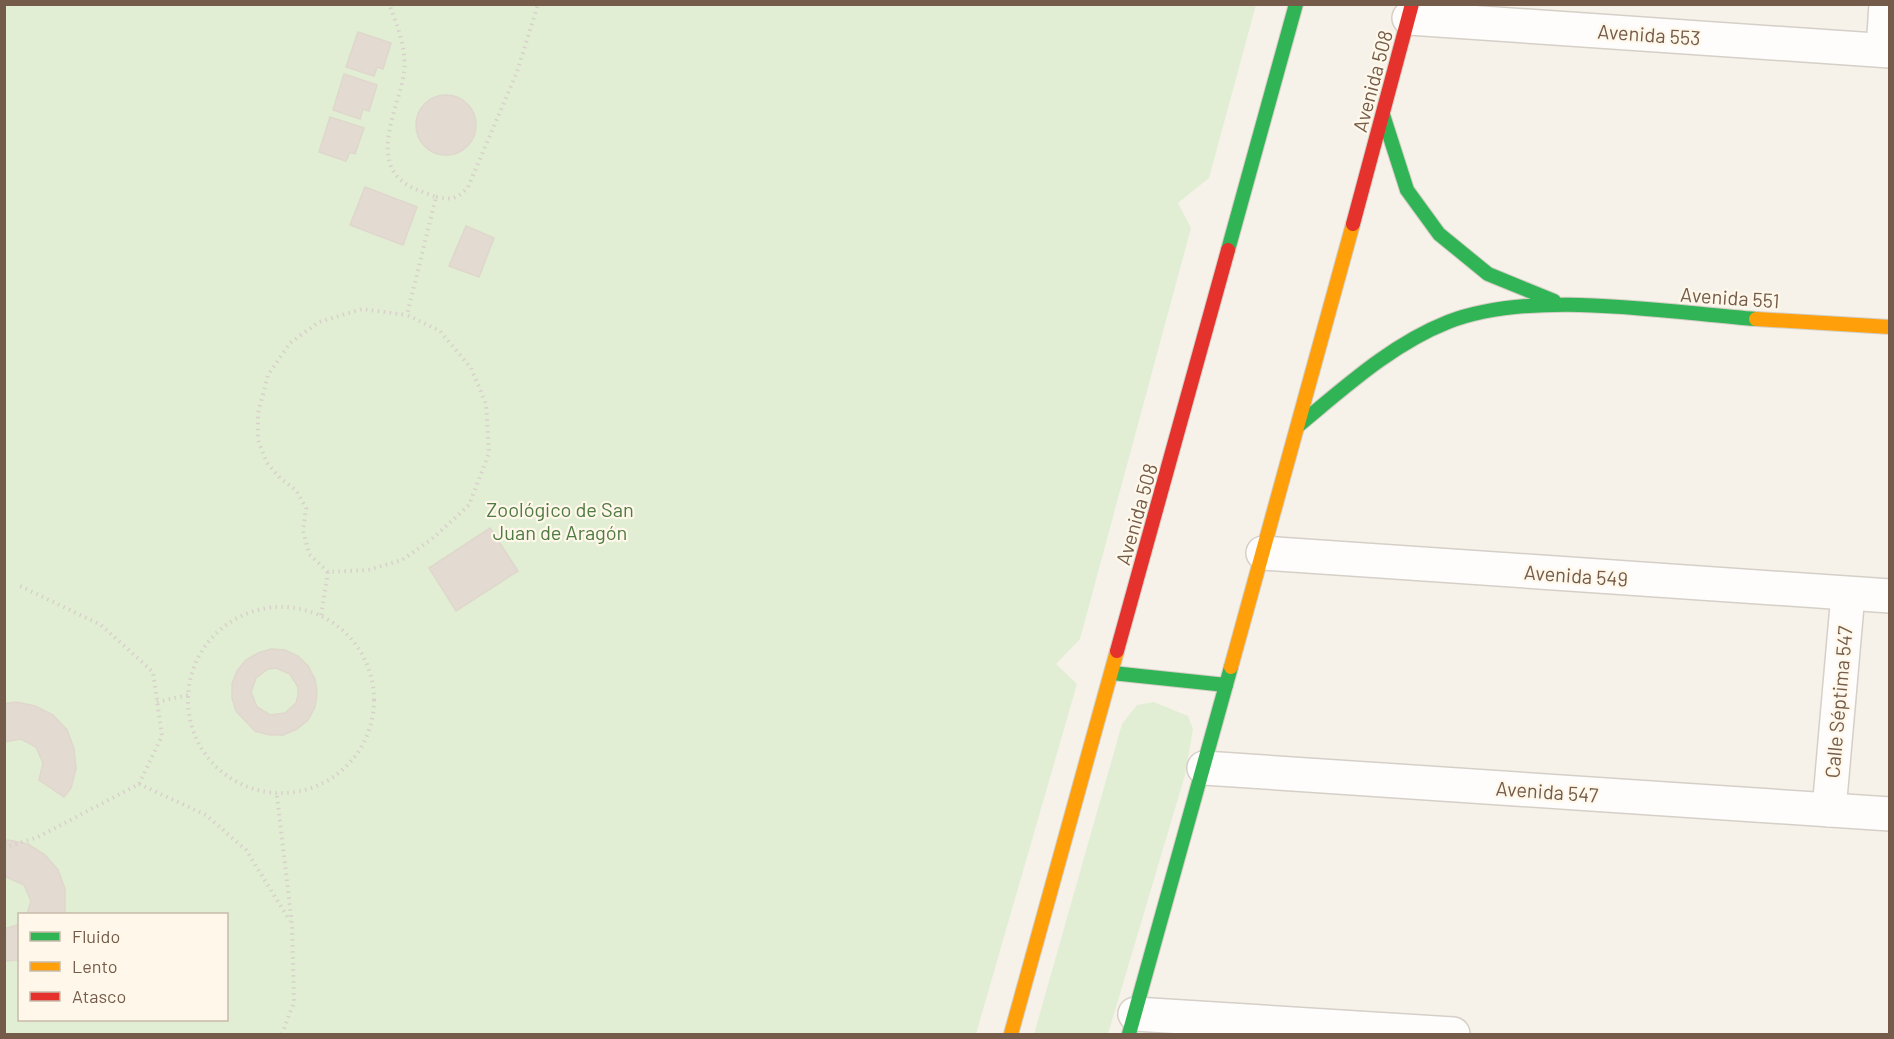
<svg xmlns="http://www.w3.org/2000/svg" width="1894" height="1039" viewBox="0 0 1894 1039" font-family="Barlow,sans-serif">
<rect width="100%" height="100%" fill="#f6f2ea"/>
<g fill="#e1eed4" fill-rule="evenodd">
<path d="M4,5H1256L1209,178L1178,203L1191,228L1080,639L1056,664L1077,684L976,1034H5ZM20,914H226V1020H20Z"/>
<path d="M1154,702L1188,716L1193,729L1185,775L1108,1034H1034L1122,724L1137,705Z"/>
</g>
<g fill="#e3dbd1" stroke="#dfd6cc" stroke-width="1.5" fill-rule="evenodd">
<path d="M358,32L391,43L383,69L377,67L374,76L346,67Z"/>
<path d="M344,74L377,85L369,111L363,109L360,119L333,110Z"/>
<circle cx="446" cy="125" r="30"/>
<path d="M330,117L364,128L355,154L350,152L346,161L319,152Z"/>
<path d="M365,187L417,207L403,245L350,225Z"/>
<path d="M466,226L494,238L479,277L449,266Z"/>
<path d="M490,528L518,571L456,611L429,568Z"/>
<path d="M271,649L285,650L298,656L308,666L315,679L317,693L315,707L308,720L297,729L283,735H270L255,731L236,711L232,698V684L237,671L246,660L258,653ZM276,668L290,674L298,687V695L296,703L285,713L270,715L257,707L251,692L256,678L268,669Z"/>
<path d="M16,702L35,706L53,715L67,730L74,749L76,769L71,788L64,797L39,780L43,763L36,747L21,739L4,742V704Z"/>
<path d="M8,840L28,844L45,855L58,870L65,889V914H27L31,901L24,885L4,876V841Z"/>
<path d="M20,924V960L4,961V929Z"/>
</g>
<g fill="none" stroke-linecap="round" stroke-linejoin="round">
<defs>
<g id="street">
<path d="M1409,18L1890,51"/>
<path d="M1883,50L1886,4"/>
<path d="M1263,553L1890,596"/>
<path d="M1204,768L1890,814"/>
<path d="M1829,810L1848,594"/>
<path d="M1135,1014L1453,1034"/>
</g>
<g id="fast">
<path d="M1383,115L1407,190L1439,234L1488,274L1554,301"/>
<path d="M1228,250L1296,4"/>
<path d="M1299,425C1345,387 1392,344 1448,322C1533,289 1664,312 1756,319"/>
<path d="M1112,673L1226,685"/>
<path d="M1129,1034L1231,667"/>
</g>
<g id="slow">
<path d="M1756,319L1890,327"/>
<path d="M1231,667L1353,224"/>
<path d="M1011,1034L1117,651"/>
</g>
<g id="jam">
<path d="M1353,224L1412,4"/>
<path d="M1117,651L1228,250"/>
</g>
</defs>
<use href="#street" stroke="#d5cfc7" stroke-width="36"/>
<use href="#fast" stroke="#d4cec5" stroke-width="16"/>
<use href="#slow" stroke="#d4cec5" stroke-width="16"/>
<use href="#jam" stroke="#d4cec5" stroke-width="16"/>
<g stroke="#d8d1cb" stroke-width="4" stroke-dasharray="1.5 4.5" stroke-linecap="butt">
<path d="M436,197C451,200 458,199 468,187L517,72L538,4"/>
<path d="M328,572L309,554L303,531L306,508L296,490L280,478L267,463L258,440V413L268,375L290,343L319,322L362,309L407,315"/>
<circle cx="281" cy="700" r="93"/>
<path d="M321,615L328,572L368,570L402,560L432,539L469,505L489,453L486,404L471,368L440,331L407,315L436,197C426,193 415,190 406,184C368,159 400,106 404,72C407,50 397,24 389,4"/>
<path d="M157,702L188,695"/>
<path d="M139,784L206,815L246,850L290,921"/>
<path d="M277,796L292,924L294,1002L282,1034"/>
<path d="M4,848L38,837L139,784L162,736L153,672L101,625L16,584"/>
</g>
<use href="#street" stroke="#fefdfc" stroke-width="33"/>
<use href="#fast" stroke="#30b455" stroke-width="14"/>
<use href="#slow" stroke="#ff9f0a" stroke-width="14"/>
<use href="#jam" stroke="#e5322d" stroke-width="14"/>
</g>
<g text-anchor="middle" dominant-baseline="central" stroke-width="4.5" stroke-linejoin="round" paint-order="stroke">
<g font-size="20" fill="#755c4a" stroke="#fff8ea">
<text transform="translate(1649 34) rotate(4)">Avenida 553</text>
<text transform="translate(1372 81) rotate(-75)">Avenida 508</text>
<text transform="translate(1730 297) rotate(4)">Avenida 551</text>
<text transform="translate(1136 514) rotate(-74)">Avenida 508</text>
<text transform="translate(1576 575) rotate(4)">Avenida 549</text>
<text transform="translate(1838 702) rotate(-85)">Calle Séptima 547</text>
<text transform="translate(1547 791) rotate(4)">Avenida 547</text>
</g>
<g font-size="20" fill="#4f7a42" stroke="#fff8ea">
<text x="560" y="509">Zoológico de San<tspan x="560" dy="23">Juan de Aragón</tspan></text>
</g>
</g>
<rect width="1894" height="1039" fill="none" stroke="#755c4a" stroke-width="12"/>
<rect x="18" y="913" width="210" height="108" fill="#fff8ea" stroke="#c8baaa" stroke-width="1.5"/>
<rect x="30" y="932" width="30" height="9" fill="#30b455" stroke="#c8baaa" stroke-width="1.5"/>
<text x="72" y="943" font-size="18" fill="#755c4a">Fluido</text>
<rect x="30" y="962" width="30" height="9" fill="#ff9f0a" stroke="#c8baaa" stroke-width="1.5"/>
<text x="72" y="973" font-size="18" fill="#755c4a">Lento</text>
<rect x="30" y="992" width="30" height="9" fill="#e5322d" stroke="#c8baaa" stroke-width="1.5"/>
<text x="72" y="1003" font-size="18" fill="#755c4a">Atasco</text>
</svg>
